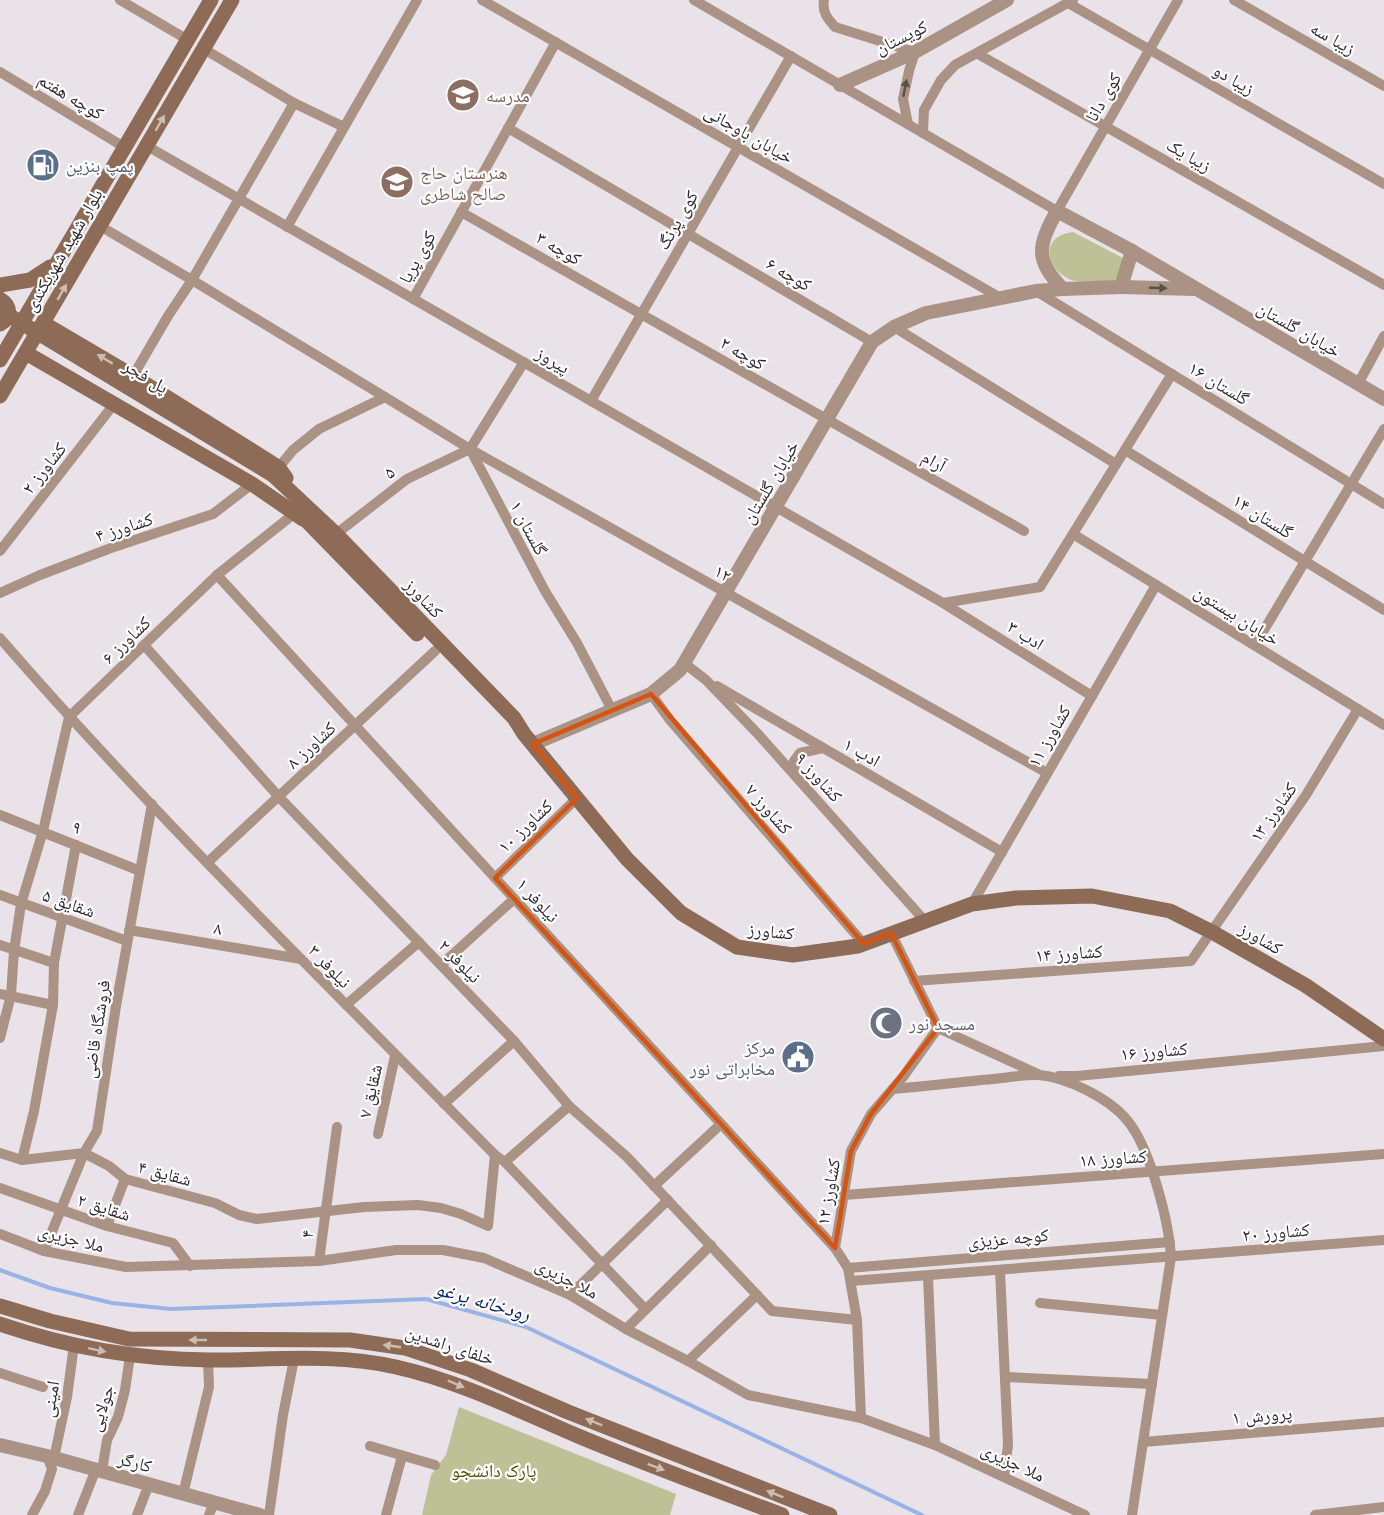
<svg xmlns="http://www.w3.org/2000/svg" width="1384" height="1515" viewBox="0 0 1384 1515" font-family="Inter,'Noto Naskh Arabic',sans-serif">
<rect width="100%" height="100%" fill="#e9e2e9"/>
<g fill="#bdc195">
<path d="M1073,232L1125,259L1120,275L1114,282C1103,281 1081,283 1071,280C1045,269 1039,236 1073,232Z"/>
<path d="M459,1407L676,1494L670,1515H422L431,1475L446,1455Z"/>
</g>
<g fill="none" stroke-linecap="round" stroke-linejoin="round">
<path stroke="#98b4e6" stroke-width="4" d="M0,1270L50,1288L112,1303L171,1309L426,1299L526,1327L922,1515"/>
<g stroke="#aa9384" stroke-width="10">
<path d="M120,0L188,40"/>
<path d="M482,0L999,297"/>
<path d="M694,0L1057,211L1178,0"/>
<path d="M824,0C822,12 827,18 835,27L915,52L909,71L903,99L908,124"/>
<path d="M1234,0L1384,86"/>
<path d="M1068,3L1384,184"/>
<path d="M978,54L1384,285"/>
<path d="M0,72L124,147"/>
<path d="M294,103L344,127"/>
<path d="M508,128L872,342"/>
<path d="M923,133L924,110L941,80L955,65L1073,0"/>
<path d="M147,146L943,603L1092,696"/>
<path d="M461,212L1024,531"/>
<path d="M100,226L192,280L294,103L204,49"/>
<path d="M287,227L417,0"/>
<path d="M1036,291L1384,504"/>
<path d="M413,299L556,42"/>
<path d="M894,327L1116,464"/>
<path d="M524,362L470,449L545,591L577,643L612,710"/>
<path d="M133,376L168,316L192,280L385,397L319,429L293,450L275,472"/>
<path d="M1358,384L1384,336"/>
<path d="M385,397L470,449L1047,773"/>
<path d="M591,401L791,56"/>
<path d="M1125,450L1384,610"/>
<path d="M336,534L407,479L470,449"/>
<path d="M1073,534L1384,725"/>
<path d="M0,551L114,404"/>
<path d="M217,575L835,1248"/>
<path d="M0,593L40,575L111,548L213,514L252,484"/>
<path d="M943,603L1040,587L1172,374"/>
<path d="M0,638C156,818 328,985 495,1155L505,1162L645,1309"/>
<path d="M144,645L279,797L514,1041L569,1106L627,1157L757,1295"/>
<path d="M1255,645L1384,429"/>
<path d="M684,663L706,680L757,733L924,920"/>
<path d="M717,686L1002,852"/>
<path d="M651,694L670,720L864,944"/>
<path d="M795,774L794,761L800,753L823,748"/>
<path d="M0,815L140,871"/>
<path d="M208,862L435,651"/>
<path d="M495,878L577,798"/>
<path d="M0,895L127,941"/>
<path d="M972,904L1156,585"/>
<path d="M129,930L301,959"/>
<path d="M0,945L54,963"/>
<path d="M441,965L514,899"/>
<path d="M914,981L1191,961L1306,795L1358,709"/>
<path d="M0,994L53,1005"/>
<path d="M346,1005L419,942"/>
<path d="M938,1028L1038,1074"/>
<path d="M0,1038L11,995L14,951L21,904L43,831L69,717L217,575L295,513"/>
<path d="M1059,1076H1077L1384,1046"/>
<path d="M893,1089C927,1086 960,1082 993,1079C1008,1078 1024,1074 1039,1075C1066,1077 1109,1098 1127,1120C1150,1147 1169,1222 1171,1257L1132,1515"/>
<path d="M444,1104L514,1041"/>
<path d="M378,1134L395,1056"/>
<path d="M0,1153L22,1160L84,1153L109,1166L125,1179L215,1203L239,1215L257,1219L364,1207L418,1205L441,1208L461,1214L488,1226L495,1155"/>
<path d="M22,1160L34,1111L53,1005L54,963L76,845"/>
<path d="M505,1162L569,1106"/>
<path d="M654,1186L721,1124"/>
<path d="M0,1188L107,1226L173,1243L190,1266"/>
<path d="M844,1195L1384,1154"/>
<path d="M107,1226L125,1179"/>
<path d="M0,1234L44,1251L126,1267L319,1261L396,1250H443L484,1258L570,1295L626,1329L688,1361L748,1395L861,1418L935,1445L1085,1515"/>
<path d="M44,1251L84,1153L97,1131L116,1006L152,804"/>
<path d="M319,1261L337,1127"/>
<path d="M848,1268L1170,1242"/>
<path d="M1000,1270L1008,1445L1004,1476"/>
<path d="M928,1277L935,1445"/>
<path d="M851,1281L1384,1240"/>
<path d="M570,1295L668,1200"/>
<path d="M1040,1303L1162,1315"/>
<path d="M626,1329L711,1245"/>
<path d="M688,1361L757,1295L772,1311L857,1320"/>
<path d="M0,1373L43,1387"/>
<path d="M1005,1377L1152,1384"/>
<path d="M861,1418L857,1320L848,1268L835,1248L851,1151L871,1114L903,1077L938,1028L891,933"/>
<path d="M1143,1442L1384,1422"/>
<path d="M370,1446L435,1465"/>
<path d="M54,1458L67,1397L74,1345"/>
<path d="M102,1471L107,1440L118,1417L125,1390L130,1356"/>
<path d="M183,1494L209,1387L208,1360"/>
<path d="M32,1515L45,1491L52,1469L47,1456"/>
<path d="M78,1515L96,1469"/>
<path d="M137,1515L149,1484"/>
<path d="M209,1515L214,1502"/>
<path d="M269,1515L283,1415L294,1359"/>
<path d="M386,1515L402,1456"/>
<path d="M1315,1515L1384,1507"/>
</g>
<g stroke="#aa9384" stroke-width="14">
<path d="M840,85L915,52L1007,0"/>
<path d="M1057,211L1132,251L1121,287L1063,289C1034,260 1038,245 1057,211Z"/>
<path d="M1132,251L1384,399"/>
<path d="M1121,287L1194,289"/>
<path d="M533,744L651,694L680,670L872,342L894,327L926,313L1036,291L1063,289"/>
<path d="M0,1445L47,1456L260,1515"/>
</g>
<g stroke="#8d6b56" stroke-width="15">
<path d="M0,285L30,280L50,267"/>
<path d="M0,299C11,306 12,317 0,324"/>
<path d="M43,323L133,376L278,467L286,478"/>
<path d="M26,353L252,484L303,519"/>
<path d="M0,360L211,0"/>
<path d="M0,396L232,0"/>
<path d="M273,475L336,534L514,718L524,734L627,859L681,913L737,947L793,955L858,946L972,904L1016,898L1092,896L1170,911L1212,932L1305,985L1384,1039"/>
<path d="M298,512L417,634"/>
<path d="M0,1306L50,1321L129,1339L350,1340L405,1348L471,1370L568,1412L830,1515"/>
<path d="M0,1324C71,1348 135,1359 210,1360C271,1360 335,1353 396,1367C459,1381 519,1411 578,1436C645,1464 714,1489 782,1515"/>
</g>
<path stroke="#8d6b56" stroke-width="15" d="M0,310L273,475"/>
</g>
<defs><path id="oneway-solid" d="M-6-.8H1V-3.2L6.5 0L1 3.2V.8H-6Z" transform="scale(1.5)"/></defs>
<g fill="#594f4b">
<use href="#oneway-solid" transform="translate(905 88) rotate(-79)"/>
<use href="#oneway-solid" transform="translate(1158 288) rotate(2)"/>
</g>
<g fill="#ccbcb3">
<use href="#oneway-solid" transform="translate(160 123) rotate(-60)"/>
<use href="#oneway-solid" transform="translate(62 292) rotate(-60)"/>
<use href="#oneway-solid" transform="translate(105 359) rotate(-149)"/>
<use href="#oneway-solid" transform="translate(198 1340) rotate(180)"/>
<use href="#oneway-solid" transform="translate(392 1346) rotate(-172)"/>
<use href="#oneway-solid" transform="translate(97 1350) rotate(12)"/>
<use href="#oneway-solid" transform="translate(456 1384) rotate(23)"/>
<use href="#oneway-solid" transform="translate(594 1422) rotate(-158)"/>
<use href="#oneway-solid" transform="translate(656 1467) rotate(21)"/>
<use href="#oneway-solid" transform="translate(775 1494) rotate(-158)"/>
</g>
<path fill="none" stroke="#d5540f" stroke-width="4.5" stroke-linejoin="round" d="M651,694L864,944L891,933L938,1028L871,1114L851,1151L835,1248L495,878L577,798L533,744Z"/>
<defs>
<symbol id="school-disc" viewBox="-11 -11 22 22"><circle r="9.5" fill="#8d6e63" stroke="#fff"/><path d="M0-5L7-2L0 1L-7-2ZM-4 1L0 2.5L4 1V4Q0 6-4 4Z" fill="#fff"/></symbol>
<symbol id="fuel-disc" viewBox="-11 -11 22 22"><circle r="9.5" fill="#5c6f8a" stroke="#fff"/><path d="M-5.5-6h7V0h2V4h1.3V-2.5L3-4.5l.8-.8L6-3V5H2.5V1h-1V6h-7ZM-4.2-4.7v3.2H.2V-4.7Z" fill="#fff"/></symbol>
<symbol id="mosque-disc" viewBox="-11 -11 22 22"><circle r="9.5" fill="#6b7280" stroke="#fff"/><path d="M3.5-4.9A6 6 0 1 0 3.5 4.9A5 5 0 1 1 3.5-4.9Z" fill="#fff"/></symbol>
<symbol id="civic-disc" viewBox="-11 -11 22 22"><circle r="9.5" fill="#5c6f8a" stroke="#fff"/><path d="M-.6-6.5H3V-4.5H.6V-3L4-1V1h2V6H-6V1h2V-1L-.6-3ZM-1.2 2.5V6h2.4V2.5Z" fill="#fff"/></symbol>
</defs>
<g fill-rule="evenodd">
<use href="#school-disc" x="444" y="76" width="38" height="38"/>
<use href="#fuel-disc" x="24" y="146" width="38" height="38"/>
<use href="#school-disc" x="378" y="163" width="38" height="38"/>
<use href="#mosque-disc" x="867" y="1004" width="38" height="38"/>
<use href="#civic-disc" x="779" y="1038" width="38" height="38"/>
</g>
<g text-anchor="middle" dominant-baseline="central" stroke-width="4.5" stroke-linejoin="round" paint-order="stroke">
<g font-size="18" fill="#2d2a2d" stroke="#fff">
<text transform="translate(901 37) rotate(-26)">کویستان</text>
<text transform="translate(1333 38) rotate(30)">زیبا سه</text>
<text transform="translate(1234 79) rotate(30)">زیبا دو</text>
<text transform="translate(71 96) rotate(31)">کوچه هفتم</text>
<text transform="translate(1103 97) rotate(-60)">کوی دانا</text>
<text transform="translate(749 134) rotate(30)">خیابان باوجانی</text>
<text transform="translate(1189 155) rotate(30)">زیبا یک</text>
<text transform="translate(677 220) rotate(-60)">کوی پرنگ</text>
<text transform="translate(559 248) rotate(30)">کوچه ۳</text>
<text transform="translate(63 250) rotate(-60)">بلوار شهید شهریکندی</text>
<text transform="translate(417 257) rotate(-61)">کوی پریا</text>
<text transform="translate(789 274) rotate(30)">کوچه ۶</text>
<text transform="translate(1299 329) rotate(30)">خیابان گلستان</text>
<text transform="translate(743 353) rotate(30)">کوچه ۲</text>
<text transform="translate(553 360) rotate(30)">پیروز</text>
<text transform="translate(146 376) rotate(31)">پل فجر</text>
<text transform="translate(1219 383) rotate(31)">گلستان ۱۶</text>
<text transform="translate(934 461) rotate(29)">آرام</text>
<text transform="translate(44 468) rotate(-52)">کشاورز ۲</text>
<text transform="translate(389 472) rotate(-37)">۵</text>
<text transform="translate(770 482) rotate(-59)">خیابان گلستان</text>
<text transform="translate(1263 516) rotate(32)">گلستان ۱۴</text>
<text transform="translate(124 527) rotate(-18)">کشاورز ۴</text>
<text transform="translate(529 528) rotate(62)">گلستان ۱</text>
<text transform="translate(723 573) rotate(29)">۱۲</text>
<text transform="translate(424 598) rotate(47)">کشاورز</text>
<text transform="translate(1237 615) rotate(32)">خیابان بیستون</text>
<text transform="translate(1026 635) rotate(32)">ادب ۳</text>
<text transform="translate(126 640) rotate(-44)">کشاورز ۶</text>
<text transform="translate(1049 736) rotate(-60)">کشاورز ۱۱</text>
<text transform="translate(311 745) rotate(-43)">کشاورز ۸</text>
<text transform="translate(862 752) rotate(30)">ادب ۱</text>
<text transform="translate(819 777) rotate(48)">کشاورز ۹</text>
<text transform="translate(769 809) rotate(49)">کشاورز ۷</text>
<text transform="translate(1273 812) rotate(-55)">کشاورز ۱۳</text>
<text transform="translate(525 826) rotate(-44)">کشاورز ۱۰</text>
<text transform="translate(77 827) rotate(22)">۹</text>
<text transform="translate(538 900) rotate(47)">نیلوفر ۱</text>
<text transform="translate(69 903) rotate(19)">شقایق ۵</text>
<text transform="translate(218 928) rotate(10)">۸</text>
<text transform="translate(771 931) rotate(6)">کشاورز</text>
<text transform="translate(1261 938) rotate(30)">کشاورز</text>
<text transform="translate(1069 953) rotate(-4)">کشاورز ۱۴</text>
<text transform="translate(460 961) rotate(46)">نیلوفر ۲</text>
<text transform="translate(330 966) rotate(46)">نیلوفر ۳</text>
<text transform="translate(96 1029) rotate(-81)">فروشگاه قاضی</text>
<text transform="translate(1154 1051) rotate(-5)">کشاورز ۱۶</text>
<text transform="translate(370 1091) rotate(-77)">شقایق ۷</text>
<text transform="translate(1113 1158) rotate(-4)">کشاورز ۱۸</text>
<text transform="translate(165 1173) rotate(15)">شقایق ۴</text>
<text transform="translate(828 1192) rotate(-80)">کشاورز ۱۲</text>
<text transform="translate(104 1207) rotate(17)">شقایق ۲</text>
<text transform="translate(1276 1232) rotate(-5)">کشاورز ۲۰</text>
<text transform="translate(307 1234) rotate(-81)">۴</text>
<text transform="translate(71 1238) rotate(14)">ملا جزیری</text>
<text transform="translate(1008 1238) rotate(-5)">کوچه عزیزی</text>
<text transform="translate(567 1278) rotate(27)">ملا جزیری</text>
<text transform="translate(450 1345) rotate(18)">خلفای راشدین</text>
<text transform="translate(50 1399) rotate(-80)">امینی</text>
<text transform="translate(101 1408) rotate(-72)">جولایی</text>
<text transform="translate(1262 1415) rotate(-5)">پرورش ۱</text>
<text transform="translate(135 1462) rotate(15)">کارگر</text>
<text transform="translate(1013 1462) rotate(25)">ملا جزیری</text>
</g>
<g font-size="18" fill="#785e54" stroke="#fff" text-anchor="start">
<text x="486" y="95">مدرسه</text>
<text x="420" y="172">هنرستان حاج<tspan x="420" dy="21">صالح شاطری</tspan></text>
</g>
<g font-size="18" fill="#4e5e75" stroke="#fff" text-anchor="start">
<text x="66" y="165">پمپ بنزین</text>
<text x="775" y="1047" text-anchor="end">مرکز<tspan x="775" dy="21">مخابراتی نور</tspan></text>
</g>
<g font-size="18" fill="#5b616d" stroke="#fff" text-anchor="start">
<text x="909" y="1023">مسجد نور</text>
</g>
<g font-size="18" fill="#4a4c03" stroke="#fff">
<text x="494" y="1470">پارک دانشجو</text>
</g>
<g font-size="20" font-style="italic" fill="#092861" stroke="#fff">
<text transform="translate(483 1301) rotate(16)">رودخانه یرغو</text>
</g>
</g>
</svg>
